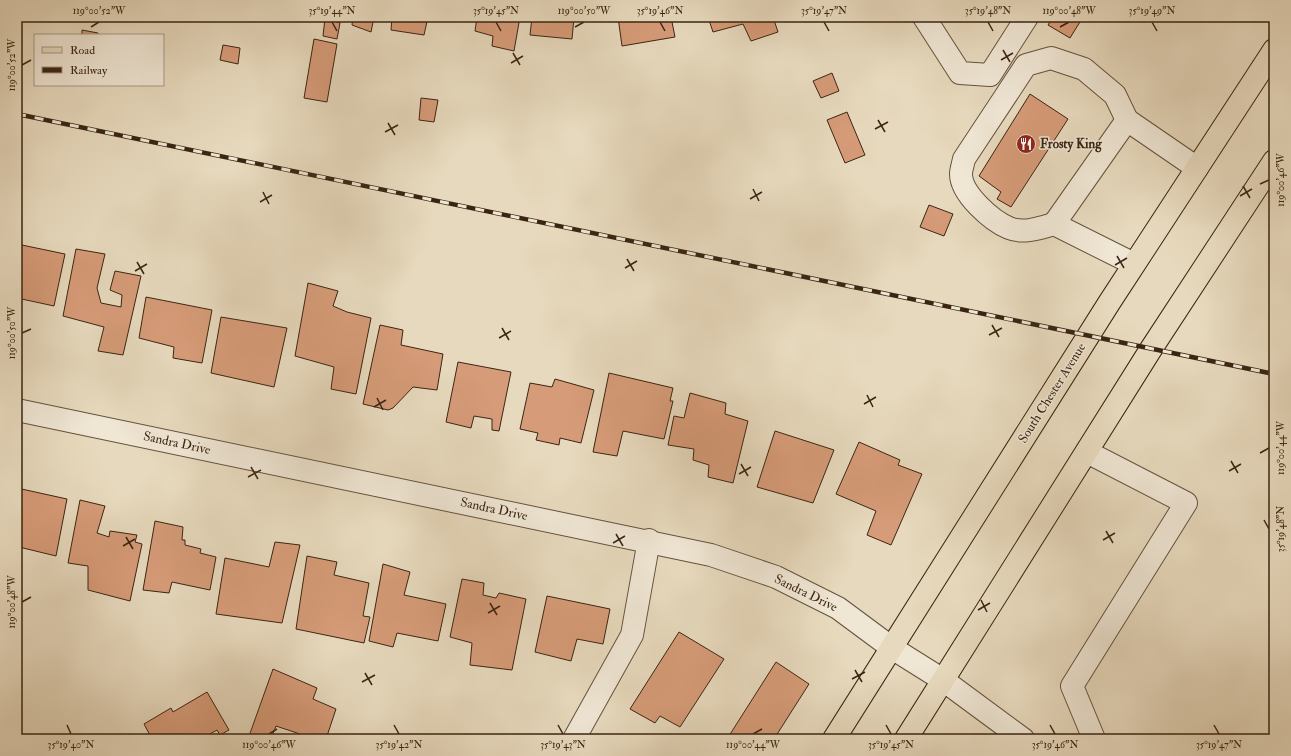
<svg xmlns="http://www.w3.org/2000/svg" width="1291" height="756" viewBox="0 0 1291 756" font-family="'IM FELL Double Pica',serif">
<rect width="100%" height="100%" fill="#e7d9bd"/>
<filter id="stains"><feTurbulence type="fractalNoise" baseFrequency=".005" numOctaves="4"/><feColorMatrix values="0 0 0 0 .2 0 0 0 0 .09 0 0 0 0 .02 0 0 0 .5 -.17"/></filter>
<radialGradient id="worn" r=".72"><stop offset=".6" stop-color="#630" stop-opacity="0"/><stop offset="1" stop-color="#630" stop-opacity=".3"/></radialGradient>
<g fill="#d69b78" stroke="#3b2512">
<path d="M353,17H374L371,32L352,25Z"/>
<path d="M392,17H428L424,35L391,30Z"/>
<path d="M477,17H520L514,51L492,46L493,36L475,31Z"/>
<path d="M532,17H574L572,39L530,35Z"/>
<path d="M618,17H690L672,22L675,37L622,46Z"/>
<path d="M708,17H773L778,32L751,41L743,24L713,32Z"/>
<path d="M1053,17H1083L1070,38L1048,25Z"/>
<path d="M325,18L340,23L337,39L323,36Z"/>
<path d="M82,30L98,33V35H82Z"/>
<path d="M314,39L337,44L327,102L304,98Z"/>
<path d="M223,45L240,48L238,64L220,60Z"/>
<path d="M832,73L839,91L821,98L813,81Z"/>
<path d="M1030,94L1068,119L1011,207L997,199L1001,192L979,176Z"/>
<path d="M421,98L438,100L434,122L419,120Z"/>
<path d="M847,112L865,155L845,163L827,120Z"/>
<path d="M929,205L953,214L944,236L920,227Z"/>
<path d="M17,244L65,254L54,306L17,298Z"/>
<path d="M76,249L105,254L97,288L101,303L121,307L122,295L110,290L115,271L141,276L123,355L98,351L104,327L63,316Z"/>
<path d="M308,283L338,291L333,306L347,312L371,318L356,394L331,389L334,367L295,356Z"/>
<path d="M146,297L212,310L202,363L173,358L174,347L139,338Z"/>
<path d="M221,317L287,328L274,387L211,373Z"/>
<path d="M380,325L403,330L401,345L443,354L437,390L413,387L393,408L388,410L363,404Z"/>
<path d="M458,362L511,372L499,431L492,430V419L474,416L471,428L446,422Z"/>
<path d="M609,373L673,388L670,401H673L664,439L623,431L617,456L593,452Z"/>
<path d="M555,379L594,390L581,443L560,438L559,445L536,440L538,433L520,429L530,383L552,387Z"/>
<path d="M690,393L726,403L725,414L748,421L733,483L708,477L709,465L693,460L694,449L668,445L674,416L684,418Z"/>
<path d="M775,431L834,450L813,503L757,487Z"/>
<path d="M859,442L900,460L898,465L922,474L891,545L867,535L876,511L836,494Z"/>
<path d="M17,488L67,499L56,556L19,547L21,537L17,536Z"/>
<path d="M80,500L105,506L97,533L109,537L110,531L137,535L135,542L142,544L130,601L88,590V566L68,563Z"/>
<path d="M155,521L183,527L182,540H185V545L201,549L200,553L216,557L210,590L172,582L169,593L143,590Z"/>
<path d="M275,542L300,545L282,623L216,614L225,558L269,567Z"/>
<path d="M307,556L337,562L334,575L369,583L363,616L370,617L364,643L296,629Z"/>
<path d="M383,564L410,572L404,595L446,604L438,641L397,633L393,647L369,641Z"/>
<path d="M462,579L484,583L483,595L496,598L499,593L526,599L512,670L470,665L472,643L450,637Z"/>
<path d="M547,596L610,609L603,644L577,639L571,661L535,652Z"/>
<path d="M679,632L724,659L680,727L660,716L655,723L630,709Z"/>
<path d="M776,662L809,684L774,739H727Z"/>
<path d="M273,669L317,688L313,699L336,709L326,739H299L300,734L276,726L271,739H248Z"/>
<path d="M207,692L229,730L220,735L217,730L201,739H152L144,724L171,708L173,712Z"/>
</g>
<g fill="none" stroke-linecap="round" stroke-linejoin="round">
<defs>
<g id="minor">
<path d="M924,17L960,73L990,75L1027,17"/>
<path d="M1054,224C1040,228 1023,234 1009,228C992,221 961,194 961,174C961,170 963,164 964,159L1026,65L1051,58L1084,69L1115,95L1127,120"/>
<path d="M1134,264L1054,224L1127,120L1197,168"/>
<path d="M17,410L711,555L776,577L838,608L892,648L943,680L1023,739"/>
<path d="M1087,452L1186,503L1072,686L1094,739"/>
<path d="M574,739L632,635L649,540"/>
</g>
<g id="major">
<path d="M834,739L1109,303L1274,50"/>
<path d="M906,739L1151,349L1274,161"/>
</g>
</defs>
<use href="#minor" stroke="#66523d" stroke-width="24"/>
<use href="#major" stroke="#3b2512" stroke-width="24"/>
<use href="#minor" stroke="#efe6d4" stroke-width="22"/>
<use href="#major" stroke="#e7d9bd" stroke-width="22"/>
<defs>
<path id="rail" d="M17,114L1274,374"/>
</defs>
<use href="#rail" stroke="#3b2512" stroke-width="4.5"/>
<use href="#rail" stroke="#efe6d4" stroke-width="3" stroke-dasharray="9" stroke-linecap="butt"/>
</g>
<path fill="none" stroke="#3b2512" stroke-width="1.5" d="M332,22L337,31M496,22L501,31M660,22L665,31M824,22L829,31M988,22L993,31M1152,22L1157,31M91,27L99,22M575,27L584,22M1060,27L1069,22M1003,50L1010,62M513,53L520,65M1001,60L1013,53M511,63L523,56M22,65L31,60M878,120L885,132M388,123L395,135M875,129L888,122M385,132L398,125M1260,184L1269,180M1243,186L1250,198M753,189L759,201M263,192L269,204M1240,196L1252,189M750,199L762,192M260,202L272,195M1117,256L1124,268M627,259L634,271M137,262L144,274M1115,265L1127,258M625,268L637,261M135,271L147,264M992,325L999,337M502,328L509,340M22,333L31,329M989,335L1002,328M499,338L511,331M867,395L873,407M377,398L383,410M864,404L876,397M374,407L386,400M1260,453L1269,448M1231,461L1238,473M741,464L748,476M251,467L258,479M1229,471L1241,464M739,474L751,467M248,477L261,470M1264,520L1269,529M1106,531L1113,543M616,534L623,546M126,537L133,549M1103,540L1115,533M613,543L625,536M123,546L135,539M981,600L987,612M22,602L31,597M490,603L497,615M978,610L990,603M488,613L500,606M855,670L862,682M365,673L372,685M852,679L865,672M362,682L375,675M67,725L71,734M394,725L399,734M558,725L563,734M886,725L891,734M1050,725L1055,734M1214,725L1219,734M269,734L277,729M753,734L762,729"/>
<defs>
<symbol id="restaurant-disc" viewBox="-11 -11 22 22"><circle r="9.5" fill="#8f2418" stroke="#efe6d4"/><path d="M-5-6h1v4h1v-4h1v4h1v-4h1v5L-1.5 .5V6h-2V.5L-5-1ZM5-6V6H3V1.5H1.5Q1.5-4 5-6Z" fill="#fff"/></symbol>
</defs>
<g fill-rule="evenodd">
<use href="#restaurant-disc" x="1015" y="133" width="22" height="22"/>
</g>
<g text-anchor="middle" dominant-baseline="central" stroke-width="3" stroke-linejoin="round" paint-order="stroke">
<g font-size="13" font-weight="bold" fill="#3b2512" stroke="#efe6d4" text-anchor="start">
<text x="1040" y="144">Frosty King</text>
</g>
<g font-size="13" fill="#3b2512" stroke="#efe6d4">
<text transform="translate(1052 393) rotate(-58)">South Chester Avenue</text>
<text transform="translate(177 443) rotate(12)">Sandra Drive</text>
<text transform="translate(494 509) rotate(12)">Sandra Drive</text>
<text transform="translate(806 593) rotate(26)">Sandra Drive</text>
</g>
</g>
<rect width="1291" height="756" fill="none" stroke="#e7d9bd" stroke-width="44"/>
<rect x="34" y="34" width="130" height="52" fill="#efe6d4" stroke="#a79986"/>
<rect x="42" y="47" width="20" height="6" fill="#e7d9bd" stroke="#a79986"/>
<text x="70" y="54" font-size="12" fill="#3b2512">Road</text>
<rect x="42" y="67" width="20" height="6" fill="#3b2512" stroke="#a79986"/>
<text x="70" y="74" font-size="12" fill="#3b2512">Railway</text>
<rect x="22" y="22" width="1247" height="712" fill="none" stroke="#3b2512" stroke-width="1.5"/>
<g font-size="10" text-anchor="middle" fill="#3b2512">
<text x="99" y="14">119°00'52"W</text>
<text x="332" y="14">35°19'44"N</text>
<text x="496" y="14">35°19'45"N</text>
<text x="584" y="14">119°00'50"W</text>
<text x="660" y="14">35°19'46"N</text>
<text x="824" y="14">35°19'47"N</text>
<text x="988" y="14">35°19'48"N</text>
<text x="1069" y="14">119°00'48"W</text>
<text x="1152" y="14">35°19'49"N</text>
<text transform="translate(11 65) rotate(-90)" y="4">119°00'52"W</text>
<text transform="translate(1280 180) rotate(-90)" y="4">119°00'46"W</text>
<text transform="translate(11 333) rotate(-90)" y="4">119°00'50"W</text>
<text transform="translate(1280 448) rotate(-90)" y="4">119°00'44"W</text>
<text transform="translate(1280 529) rotate(-90)" y="4">35°19'48"N</text>
<text transform="translate(11 602) rotate(-90)" y="4">119°00'48"W</text>
<text x="71" y="748">35°19'40"N</text>
<text x="269" y="748">119°00'46"W</text>
<text x="399" y="748">35°19'42"N</text>
<text x="563" y="748">35°19'43"N</text>
<text x="753" y="748">119°00'44"W</text>
<text x="891" y="748">35°19'45"N</text>
<text x="1055" y="748">35°19'46"N</text>
<text x="1219" y="748">35°19'47"N</text>
</g>
<rect width="100%" height="100%" filter="url(#stains)"/>
<rect width="100%" height="100%" fill="url(#worn)"/>
</svg>
